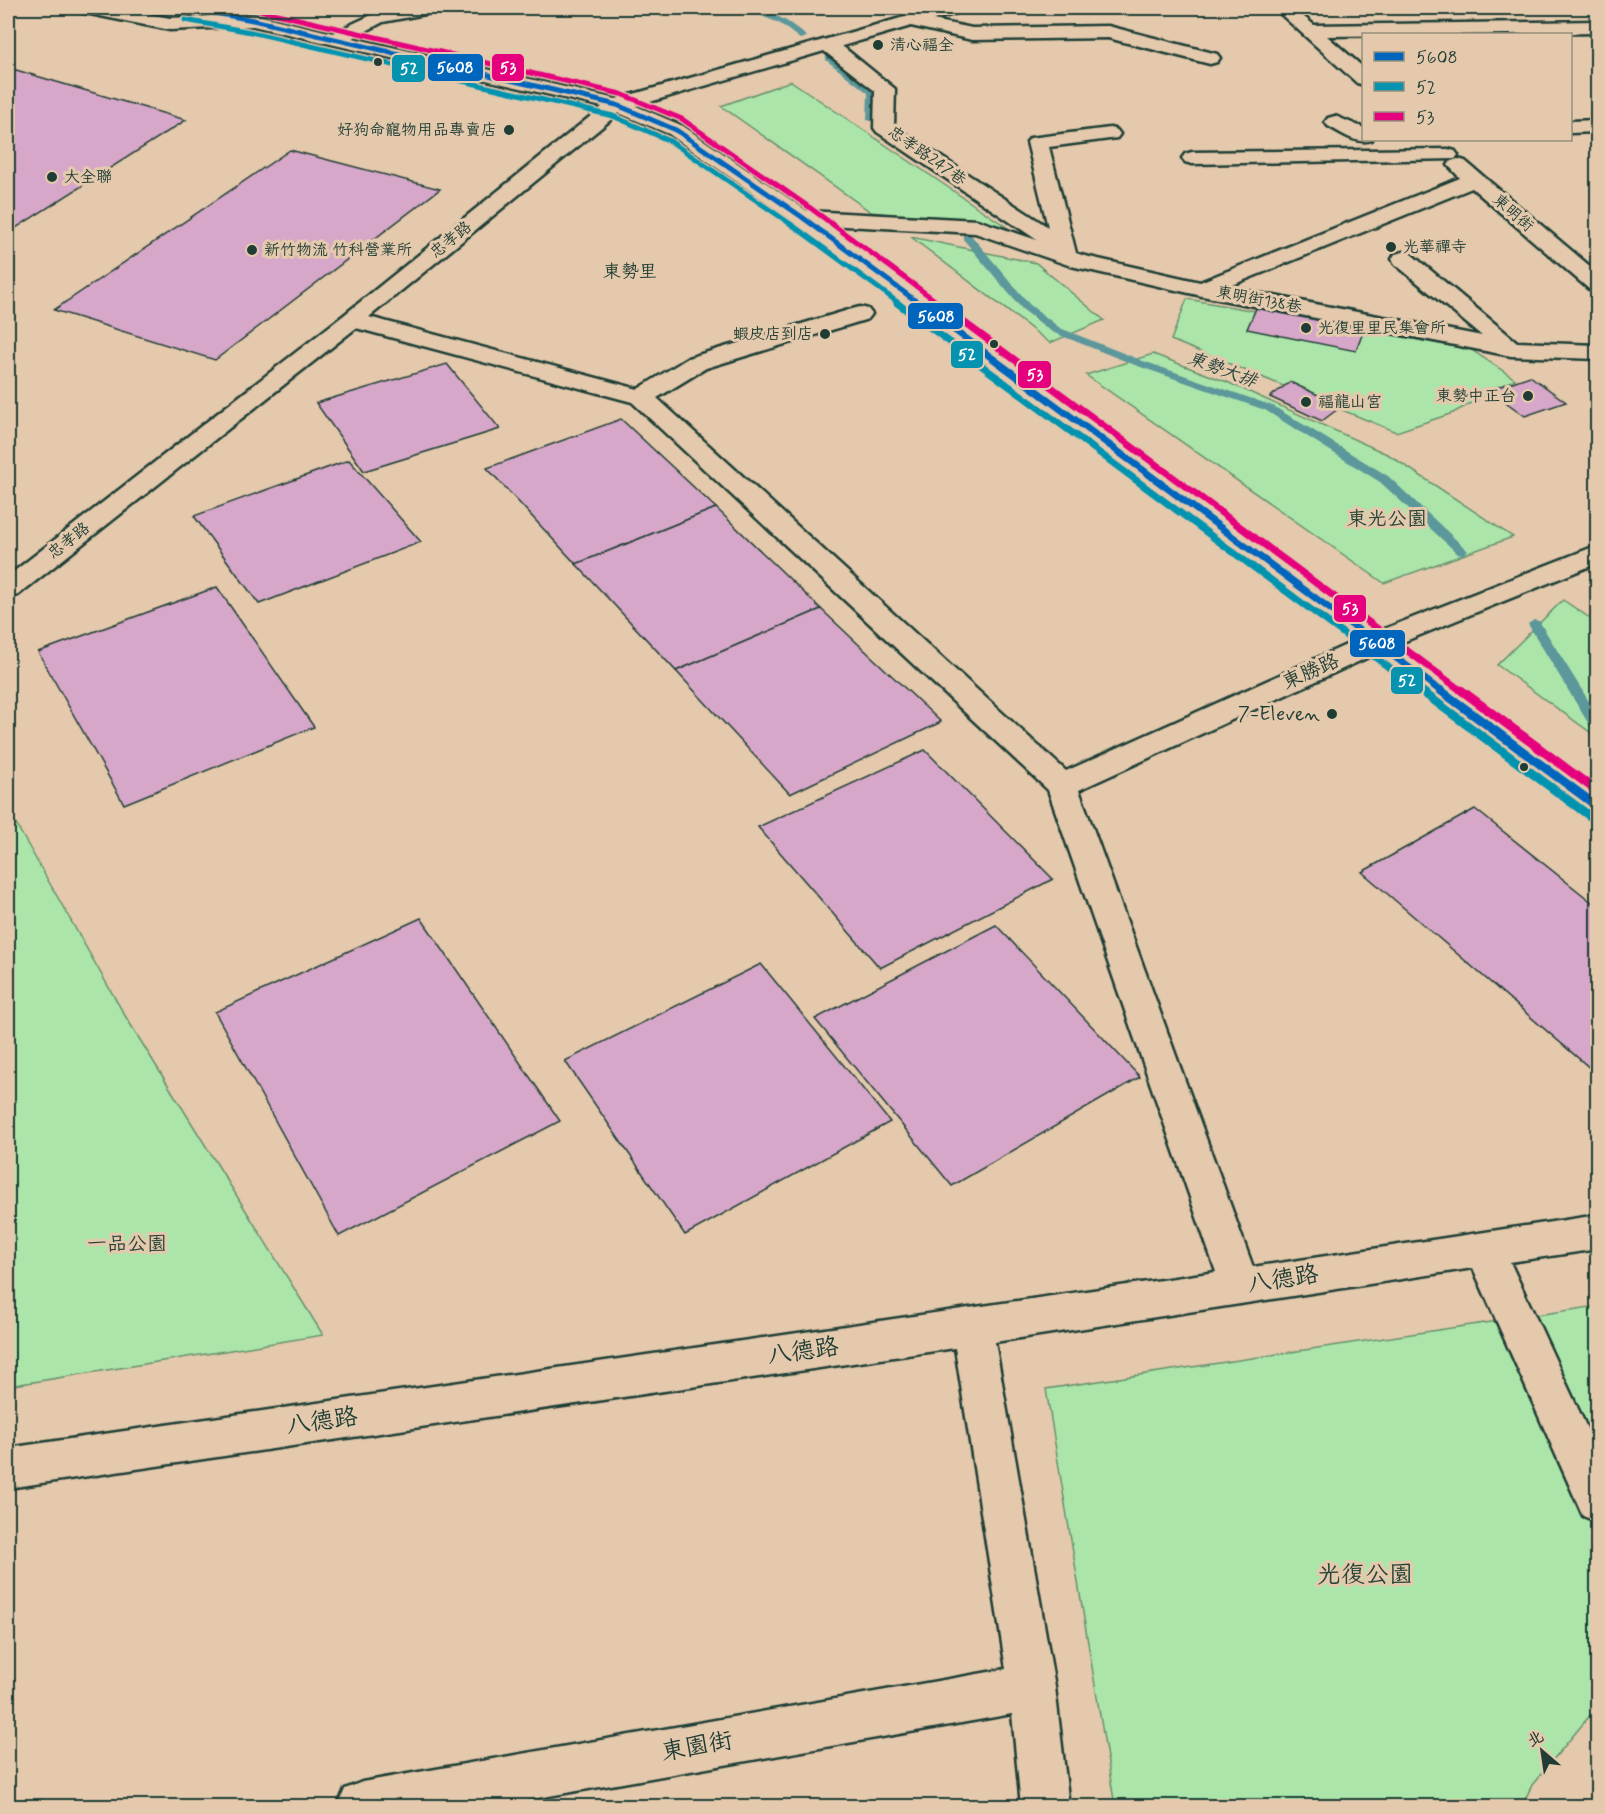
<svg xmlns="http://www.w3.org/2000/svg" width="1605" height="1814" viewBox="0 0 1605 1814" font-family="Mynerve,'LXGW WenKai TC',sans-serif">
<rect width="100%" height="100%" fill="#e4c9ac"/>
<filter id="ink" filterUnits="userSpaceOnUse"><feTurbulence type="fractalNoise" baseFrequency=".0167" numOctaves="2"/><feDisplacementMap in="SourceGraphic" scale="12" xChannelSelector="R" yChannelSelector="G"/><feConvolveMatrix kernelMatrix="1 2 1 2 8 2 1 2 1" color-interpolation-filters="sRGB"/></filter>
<g filter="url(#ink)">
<g fill="#ace5a9" stroke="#66916e" stroke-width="1.5">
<path d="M791,81L1008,228L871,212L721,106Z"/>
<path d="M911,237L1036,263L1104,320L1050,343Z"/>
<path d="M1187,299L1470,349L1515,379L1453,413L1396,432L1171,340Z"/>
<path d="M1153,354L1227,382L1389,455L1513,537L1384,583L1086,375Z"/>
<path d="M1563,600L1597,623V737L1497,665Z"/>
<path d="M8,810L124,1014L323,1335L8,1386Z"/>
<path d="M1597,1306V1707L1532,1785L1522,1806H1115L1046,1389Z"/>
</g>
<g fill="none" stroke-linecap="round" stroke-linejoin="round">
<g fill="#5b979b" fill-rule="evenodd">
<path d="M741,8C764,6 791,21 807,37L800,39L779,23Z"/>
<path d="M826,56H832L875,90V122L867,120L868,93L826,60Z"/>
<path d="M963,235H971L1030,305L1060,328L1143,361L1273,406L1388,476L1468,551L1462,555L1458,554L1380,482L1265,410L1135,365L1052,332L1022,309L963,239Z"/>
<path d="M1534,620L1539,621L1598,716V733L1593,731L1528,624Z"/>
</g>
</g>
<g fill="#d6a7c8" stroke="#1f3d34" stroke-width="1.5">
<path d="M16,70L186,120L8,233V71Z"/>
<path d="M290,150L440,189L215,360L54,310Z"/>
<path d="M1257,306L1365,327L1356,351L1247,329Z"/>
<path d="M447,364L500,429L364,471L316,403Z"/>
<path d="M1530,376L1566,402L1525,416L1489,390Z"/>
<path d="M1290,382L1342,406L1322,421L1270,397Z"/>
<path d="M621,419L716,508L576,564L487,468Z"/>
<path d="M349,460L421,542L259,604L194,516Z"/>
<path d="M716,508L821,609L676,671L576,564Z"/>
<path d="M217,587L314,727L124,804L38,652Z"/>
<path d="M821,609L941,722L790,794L676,671Z"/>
<path d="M925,750L1053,879L880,968L758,827Z"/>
<path d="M1475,809L1598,907V1075L1362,872Z"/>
<path d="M421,918L560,1121L339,1236L215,1012Z"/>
<path d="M996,925L1140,1077L952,1186L815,1019Z"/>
<path d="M761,964L890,1122L685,1235L565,1061Z"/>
</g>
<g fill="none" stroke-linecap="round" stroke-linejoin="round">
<defs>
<g id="minor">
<path d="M76,8H112L170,18L253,14L333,33L378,12L404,8H439L436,12L383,22L353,38L616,99L936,8H963L960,12L933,20L972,28L1108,26L1217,54L1220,58L1217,62L1210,64L1108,38L972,40L911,26L842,46L895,89L894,126L1048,227L1027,142L1030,138L1110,128L1117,130L1120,134L1117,138L1049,147L1076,253L1085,256L1200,282L1460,178L1448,165L1451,161L1458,159L1465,161L1598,273V292L1590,290L1472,188L1227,287L1482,336L1395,264L1392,259L1395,254L1403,252L1411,254L1517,342L1598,345V359L1511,356L1202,296L1071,266L975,233L827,225L1379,631L1598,545V563L1398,644L1598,791V818L1587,815L1373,655L1079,790L1253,1267L1598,1215V1249L1510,1262L1598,1452V1522L1583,1516L1473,1268L995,1342L1055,1687L1069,1806H1021L1012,1714L493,1806H338L345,1789L362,1782L1006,1669L955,1348L8,1488V1448L1216,1272L1048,790L632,402L356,328L18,595L8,598V576L344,315L602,107L253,26L170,30L85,13L79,12ZM824,51L875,91L874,128L877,132L1037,240L977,220L807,211L683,126L636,106ZM619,113L669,134L794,222L1355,641L1066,771L657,398L706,368L868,319L872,314L868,309L860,307L852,309L688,358L638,389L369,317Z"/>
<path d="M1274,8H1293L1314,25L1598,21V33L1327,36L1364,68V85L1357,83Z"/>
<path d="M1335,116L1364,128V140H1372C1357,145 1341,133 1328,126L1325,122L1328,118Z"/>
<path d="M1598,120V132L1570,133V121Z"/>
<path d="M1448,149L1455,151L1458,155L1455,159L1192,164L1185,162L1182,158L1185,154L1192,152Z"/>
</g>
</defs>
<use href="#minor" stroke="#1f3d34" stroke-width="5"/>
<use href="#minor" fill="#e4c9ac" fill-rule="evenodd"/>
<defs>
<path id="bus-1-far2" d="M187,8L253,20L617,105L676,130L802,217L920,304"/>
<path id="bus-1-far1" d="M918,303L1442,692"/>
<path id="bus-1" d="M1440,690L1598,807"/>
<path id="bus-2-far2" d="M185,20L251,32L613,116L670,141L795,227L900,304"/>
<path id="bus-2-far1" d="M897,303L1422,692"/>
<path id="bus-2" d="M1420,690L1591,817"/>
<path id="bus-3-far2" d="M251,8L621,94L682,119L809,207L940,304"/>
<path id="bus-3-far1" d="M938,303L1463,692"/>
<path id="bus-3" d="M1461,690L1598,792"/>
</defs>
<use href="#bus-1-far2" stroke="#e4c9ac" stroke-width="8"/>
<use href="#bus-1-far1" stroke="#e4c9ac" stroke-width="10"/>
<use href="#bus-1" stroke="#e4c9ac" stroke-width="14"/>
<use href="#bus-2-far2" stroke="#e4c9ac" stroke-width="8"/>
<use href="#bus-2-far1" stroke="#e4c9ac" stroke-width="10"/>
<use href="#bus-2" stroke="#e4c9ac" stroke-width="14"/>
<use href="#bus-3-far2" stroke="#e4c9ac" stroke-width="8"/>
<use href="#bus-3-far1" stroke="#e4c9ac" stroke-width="10"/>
<use href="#bus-3" stroke="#e4c9ac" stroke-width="14"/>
<use href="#bus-1-far2" stroke="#0065bd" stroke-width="5"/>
<use href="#bus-1-far1" stroke="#0065bd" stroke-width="7"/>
<use href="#bus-1" stroke="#0065bd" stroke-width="9"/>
<use href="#bus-2-far2" stroke="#0693af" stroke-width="5"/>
<use href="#bus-2-far1" stroke="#0693af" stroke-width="7"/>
<use href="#bus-2" stroke="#0693af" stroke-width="9"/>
<use href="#bus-3-far2" stroke="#e5007d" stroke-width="5"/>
<use href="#bus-3-far1" stroke="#e5007d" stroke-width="7"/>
<use href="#bus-3" stroke="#e5007d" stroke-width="9"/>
</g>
</g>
<g fill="#1f3d34" stroke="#e4c9ac" stroke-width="2">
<circle cx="878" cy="45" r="6"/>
<circle cx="378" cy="62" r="5"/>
<circle cx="509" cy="130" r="6"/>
<circle cx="52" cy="177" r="6"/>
<circle cx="1391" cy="247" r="6"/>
<circle cx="252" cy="250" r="6"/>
<circle cx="1306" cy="328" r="6"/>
<circle cx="825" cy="334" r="6"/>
<circle cx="994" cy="344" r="5"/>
<circle cx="1528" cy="396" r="6"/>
<circle cx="1306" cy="402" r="6"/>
<circle cx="1332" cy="714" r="6"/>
<circle cx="1524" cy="767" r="5"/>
</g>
<g text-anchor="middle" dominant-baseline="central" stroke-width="6" stroke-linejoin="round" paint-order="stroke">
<g font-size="16" fill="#1f3d34" stroke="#e4c9ac" text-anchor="start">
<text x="890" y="45">清心福全</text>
<text x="497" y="130" text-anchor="end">好狗命寵物用品專賣店</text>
<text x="64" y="177">大全聯</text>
<text x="1403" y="247">光華禪寺</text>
<text x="264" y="250">新竹物流 竹科營業所</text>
<text x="1318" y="328">光復里里民集會所</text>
<text x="813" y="334" text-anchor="end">蝦皮店到店</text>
<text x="1516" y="396" text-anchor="end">東勢中正台</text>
<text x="1318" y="402">福龍山宮</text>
</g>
<g font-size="16" fill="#1f3d34" stroke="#e4c9ac">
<text transform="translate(927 156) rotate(35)">忠孝路247巷</text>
<text transform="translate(1513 213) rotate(41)">東明街</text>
<text transform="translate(451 240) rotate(-39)">忠孝路</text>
<text transform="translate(1259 300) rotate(11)">東明街138巷</text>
<text transform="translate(69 541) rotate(-38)">忠孝路</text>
</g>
<g font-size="18" fill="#1f3d34" stroke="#e4c9ac">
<text x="630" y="272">東勢里</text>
</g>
<g font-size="18" font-style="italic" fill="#24443d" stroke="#e4c9ac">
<text transform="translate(1222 370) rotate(20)">東勢大排</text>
</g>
<g font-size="20" fill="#26453a" stroke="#e4c9ac">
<text x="1387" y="519">東光公園</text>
<text x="127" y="1244">一品公園</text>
</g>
<g font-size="20" fill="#1f3d34" stroke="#e4c9ac">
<text transform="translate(1311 672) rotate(-24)">東勝路</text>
</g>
<g font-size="20" fill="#1f3d34" stroke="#e4c9ac" text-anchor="end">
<text x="1320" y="714">7-Eleven</text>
</g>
<g font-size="24" fill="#1f3d34" stroke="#e4c9ac">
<text transform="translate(1283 1280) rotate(-9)">八德路</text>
<text transform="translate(803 1352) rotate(-8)">八德路</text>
<text transform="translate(322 1422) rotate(-8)">八德路</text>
<text transform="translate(697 1747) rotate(-10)">東園街</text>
</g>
<g font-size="24" fill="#26453a" stroke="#e4c9ac">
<text x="1365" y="1575">光復公園</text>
</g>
</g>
<g stroke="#e4c9ac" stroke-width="2">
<rect x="427" y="53" width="57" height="29" rx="6" fill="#0065bd"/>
<rect x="491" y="53" width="34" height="29" rx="6" fill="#e5007d"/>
<rect x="391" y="54" width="35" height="29" rx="6" fill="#0693af"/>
<rect x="907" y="302" width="57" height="28" rx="6" fill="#0065bd"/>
<rect x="950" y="340" width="34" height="29" rx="6" fill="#0693af"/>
<rect x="1017" y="360" width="35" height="29" rx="6" fill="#e5007d"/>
<rect x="1333" y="594" width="34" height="29" rx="6" fill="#e5007d"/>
<rect x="1349" y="629" width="57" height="29" rx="6" fill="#0065bd"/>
<rect x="1390" y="666" width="34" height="29" rx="6" fill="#0693af"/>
</g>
<g font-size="16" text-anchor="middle" font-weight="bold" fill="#fff">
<text x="455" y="73">5608</text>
<text x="508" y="73">53</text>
<text x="409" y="74">52</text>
<text x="936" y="322">5608</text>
<text x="967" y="360">52</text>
<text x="1035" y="380">53</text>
<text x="1350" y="614">53</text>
<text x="1377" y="649">5608</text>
<text x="1407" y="686">52</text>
</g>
<rect width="1605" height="1814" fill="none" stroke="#e4c9ac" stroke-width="30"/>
<rect x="15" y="15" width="1575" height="1784" fill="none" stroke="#1f3d34" stroke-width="2" filter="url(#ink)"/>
<rect x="1362" y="33" width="210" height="108" fill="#e4c9ac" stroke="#95917c" stroke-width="1.5"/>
<rect x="1374" y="52" width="30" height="9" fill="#0065bd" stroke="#95917c" stroke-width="1.5"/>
<text x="1416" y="63" font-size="18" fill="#1f3d34">5608</text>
<rect x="1374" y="82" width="30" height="9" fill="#0693af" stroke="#95917c" stroke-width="1.5"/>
<text x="1416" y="93" font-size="18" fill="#1f3d34">52</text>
<rect x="1374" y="112" width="30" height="9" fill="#e5007d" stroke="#95917c" stroke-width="1.5"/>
<text x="1416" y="123" font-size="18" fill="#1f3d34">53</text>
<g transform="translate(1542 1751) rotate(331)" stroke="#e4c9ac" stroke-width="4.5" paint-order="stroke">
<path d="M0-4.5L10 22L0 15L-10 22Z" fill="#1f3d34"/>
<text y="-9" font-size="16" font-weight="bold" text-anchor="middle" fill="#1f3d34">北</text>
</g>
</svg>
